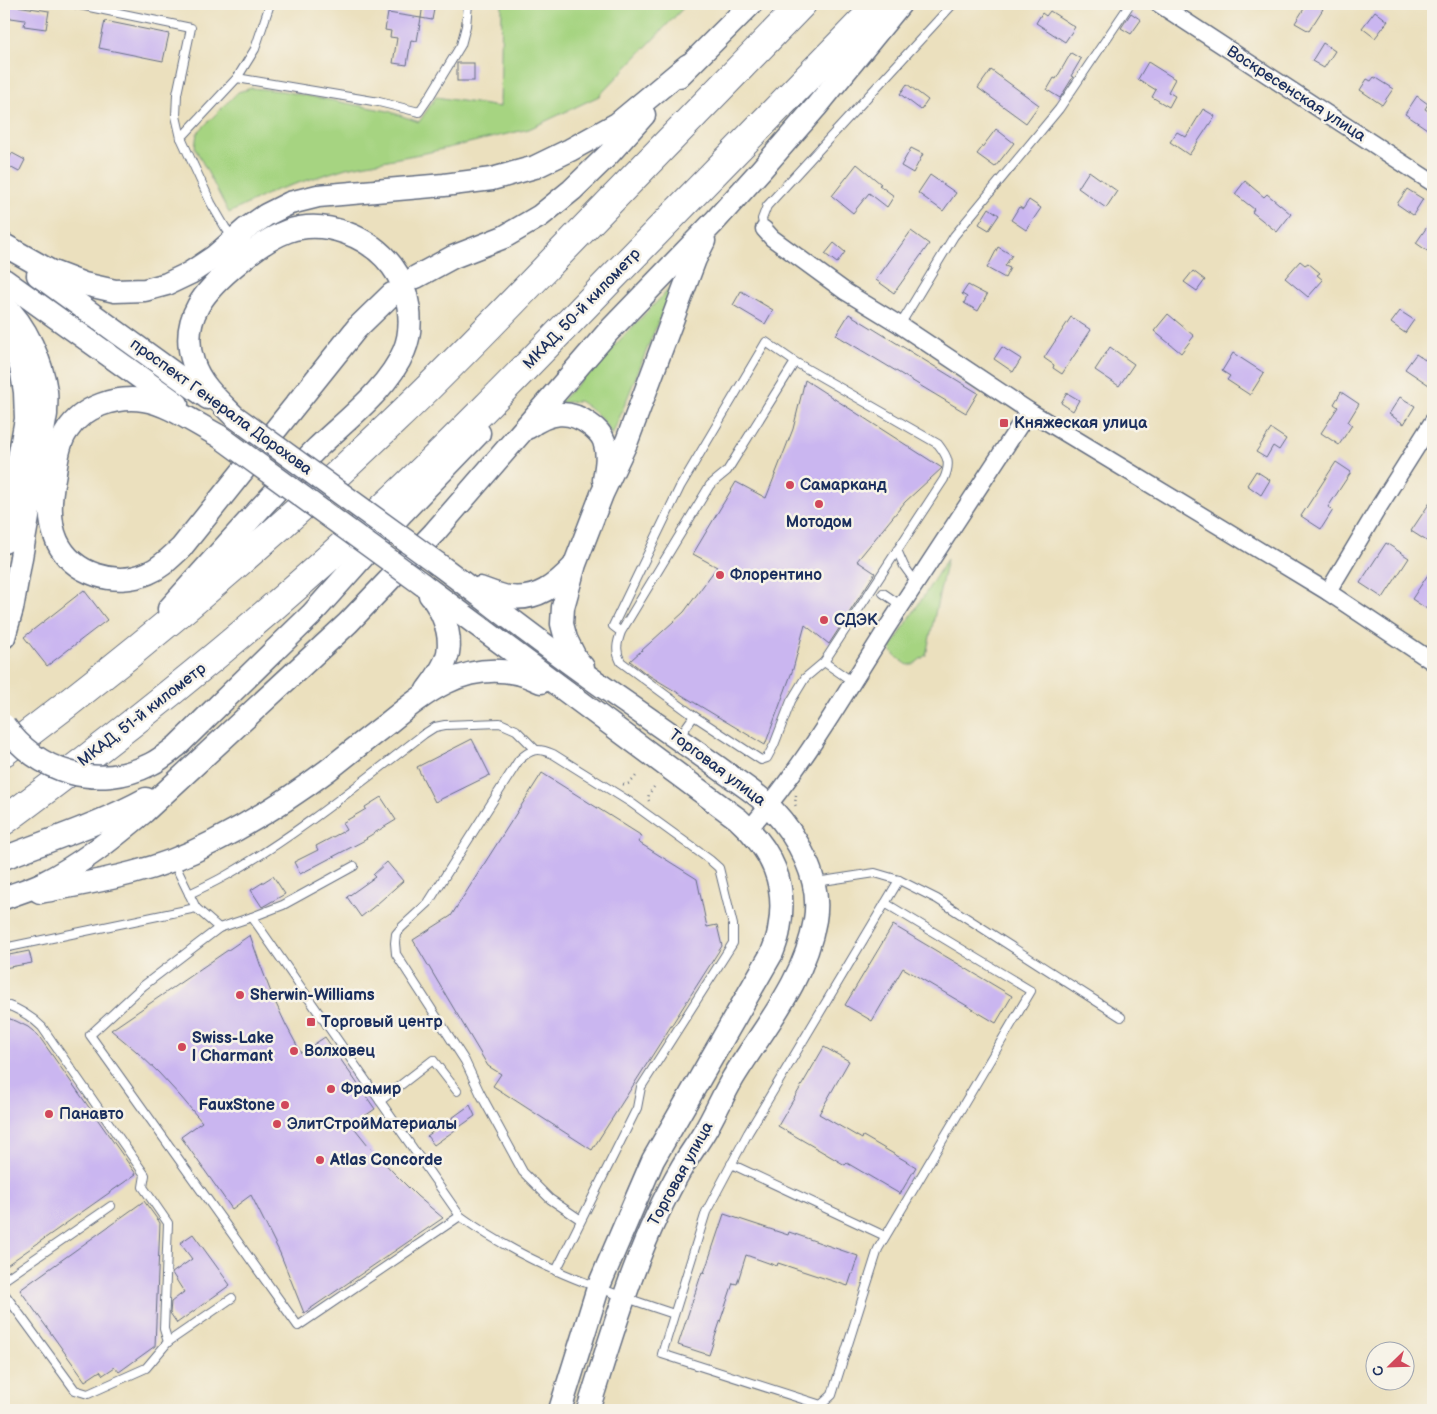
<svg xmlns="http://www.w3.org/2000/svg" width="1437" height="1414" viewBox="0 0 1437 1414" font-family="'Balsamiq Sans',sans-serif">
<rect width="100%" height="100%" fill="#f7f3e8"/>
<filter id="ink" filterUnits="userSpaceOnUse"><feTurbulence type="fractalNoise" baseFrequency=".02" numOctaves="2"/><feDisplacementMap in="SourceGraphic" scale="10" xChannelSelector="R" yChannelSelector="G"/><feConvolveMatrix kernelMatrix="1 2 1 2 8 2 1 2 1" color-interpolation-filters="sRGB"/></filter>
<filter id="wash" filterUnits="userSpaceOnUse"><feTurbulence type="fractalNoise" baseFrequency=".0096" numOctaves="4" result="noise"/><feDisplacementMap in="SourceGraphic" scale="20" xChannelSelector="R" yChannelSelector="G"/><feGaussianBlur stdDeviation="1.12" result="paint"/><feColorMatrix in="noise" values="0 0 0 0 0 0 0 0 0 0 0 0 0 0 0 0 0 1.4 0 .05"/><feComposite in="paint" operator="in"/></filter>
<g filter="url(#wash)">
<rect width="100%" height="100%" fill="#ebe0be"/>
<g fill="#a6d481" stroke="#608270">
<path d="M502,4H687L599,96L529,129L430,152L346,168L276,190L229,213L195,148L197,133L238,92L252,88L282,91L388,111L419,122L436,97L500,107Z"/>
<path d="M673,285L612,436C604,419 594,411 579,401L559,403Z"/>
<path d="M947,559L926,655L914,664L908,665L895,656L891,650L892,646Z"/>
</g>
<g id="blocks">
<g fill="#cab6f0">
<path d="M4,4L49,11L46,29L24,26L25,20L4,17Z"/>
<path d="M423,4H435L432,20L421,18Z"/>
<path d="M1307,4H1314L1323,9L1309,31L1295,23Z"/>
<path d="M1050,11L1075,27L1065,42L1036,23L1042,13L1046,16Z"/>
<path d="M1375,11L1388,21L1375,38L1362,28Z"/>
<path d="M388,13L421,18L417,41L411,40L407,65L393,63L397,38L390,37L391,31L385,30Z"/>
<path d="M1131,13L1141,20L1131,34L1121,28Z"/>
<path d="M105,21L169,34L163,61L99,48Z"/>
<path d="M1323,43L1335,51L1324,68L1312,61Z"/>
<path d="M1071,53L1081,59L1071,76L1073,77L1060,98L1047,90L1054,78L1056,79Z"/>
<path d="M1148,62L1175,79L1168,92L1175,96L1169,107L1152,97L1156,90L1138,79Z"/>
<rect x="457" y="63" width="17" height="18"/>
<path d="M991,70L1039,105L1026,123L978,88Z"/>
<path d="M1374,77L1393,89L1382,105L1360,90L1367,79L1371,81Z"/>
<path d="M907,84L928,100L921,110L900,94Z"/>
<path d="M1417,96L1428,104L1425,109L1433,114V133L1405,114Z"/>
<path d="M1203,109L1215,116L1189,155L1170,142L1177,132L1186,137Z"/>
<path d="M996,129L1014,143L995,167L977,154Z"/>
<path d="M911,148L923,154L913,173L901,166Z"/>
<path d="M12,153L25,160L19,172L6,165Z"/>
<path d="M857,164L881,184L879,185L894,196L887,207L869,193L853,213L832,196Z"/>
<path d="M1089,171L1117,191L1106,208L1078,188Z"/>
<path d="M930,175L956,193L943,211L918,193Z"/>
<path d="M1245,181L1264,197L1267,194L1291,214L1277,232L1252,212L1254,209L1235,194Z"/>
<path d="M1407,189L1423,199L1413,215L1397,204Z"/>
<path d="M1029,200L1041,208L1026,230L1011,220L1019,207L1023,209Z"/>
<path d="M989,208L999,215L989,230L979,224Z"/>
<path d="M1433,218V255L1416,243Z"/>
<path d="M911,231L929,244L894,293L876,280Z"/>
<path d="M834,243L845,252L837,263L825,254Z"/>
<path d="M998,247L1012,255L1005,266L1010,268L1005,278L987,268Z"/>
<path d="M1300,261L1305,265L1308,263L1320,273L1317,275L1323,280L1308,297L1285,278Z"/>
<path d="M1193,271L1205,280L1197,291L1184,282Z"/>
<path d="M968,285L987,295L978,311L964,303L967,297L962,294Z"/>
<path d="M741,291L773,310L765,324L733,305Z"/>
<path d="M1400,311L1414,320L1405,333L1391,323Z"/>
<path d="M849,314L978,393L966,413L836,335Z"/>
<path d="M1168,314L1194,336L1181,353L1154,331Z"/>
<path d="M1071,317L1091,330L1062,374L1053,368L1054,365L1044,358Z"/>
<path d="M1002,347L1021,359L1013,372L994,359Z"/>
<path d="M1110,347L1134,364L1119,386L1095,370Z"/>
<path d="M1433,348V378L1429,385L1405,369L1416,354L1425,360Z"/>
<path d="M1233,353L1264,373L1250,395L1227,380L1230,376L1222,371Z"/>
<path d="M805,380L942,468L905,502L857,561L875,573L829,644L805,625L793,669L765,745L645,673L630,661L684,612L717,567L693,554L736,482L766,498L793,429Z"/>
<path d="M1341,392L1359,404L1348,422L1352,425L1339,445L1321,433L1338,407L1334,404Z"/>
<path d="M1067,393L1079,400L1073,411L1061,403Z"/>
<path d="M1400,397L1415,406L1404,424L1389,414Z"/>
<path d="M1271,429L1286,439L1279,450L1273,446L1266,458L1256,452Z"/>
<path d="M1336,462L1351,472L1328,507L1333,510L1321,529L1301,516Z"/>
<path d="M1256,471L1270,480L1261,495L1247,485Z"/>
<path d="M1433,498V545L1411,531Z"/>
<path d="M1386,543L1409,558L1383,598L1360,583Z"/>
<path d="M1433,567V613L1412,599Z"/>
<path d="M84,590L107,620L47,666L24,637Z"/>
<path d="M472,739L490,775L435,802L417,767Z"/>
<path d="M542,773L642,836L638,842L697,879L707,927L717,925L722,946L592,1150L493,1086L501,1074L488,1066L413,940L451,916Z"/>
<path d="M381,797L396,820L366,838L367,839L300,874L294,862L318,850L316,846L346,830L342,823L366,809L365,807Z"/>
<path d="M387,862L403,881L377,904L361,917L347,897L375,877L373,875Z"/>
<path d="M273,876L285,894L262,907L251,890Z"/>
<path d="M893,925L1012,996L996,1023L903,968L872,1021L845,1005Z"/>
<path d="M250,935L260,964L272,995L286,1025L301,1053L325,1037L375,1109L352,1125L372,1150L395,1174L417,1196L443,1218L304,1313L280,1253L251,1195L232,1209L181,1137L202,1122L181,1097L159,1073L136,1051L111,1030Z"/>
<path d="M29,951L32,963L4,968V956Z"/>
<path d="M4,1017L16,1021L28,1027L38,1035L136,1174L4,1267Z"/>
<path d="M824,1047L849,1061L819,1114L862,1139L863,1136L916,1167L900,1194L847,1163L845,1165L778,1126Z"/>
<path d="M470,1105L475,1116L434,1145L427,1136Z"/>
<path d="M144,1201L160,1223L155,1346L119,1372L115,1367L103,1375L100,1371L85,1381L20,1290Z"/>
<path d="M724,1214L788,1235L789,1232L858,1256L848,1286L778,1263L777,1266L746,1255L737,1284L733,1283L709,1355L678,1345L702,1272L704,1273Z"/>
<path d="M193,1234L230,1285L177,1323L170,1313L171,1302L184,1292L172,1273L192,1259L180,1243Z"/>
</g>
</g>
</g>
<g filter="url(#ink)">
<use href="#blocks" fill-opacity="0" stroke="#646d80" stroke-width="1"/>
<g fill="none" stroke-linecap="round" stroke-linejoin="round">
<defs>
<g id="lane">
<path d="M75,4L191,28L177,94L176,116L181,138L211,203L225,227L233,238"/>
<path d="M237,78L379,102L419,112L430,96L461,45L466,26L468,4"/>
<path d="M181,138L237,78L255,49L270,4"/>
<path d="M764,229L762,219L767,206L953,4"/>
<path d="M900,325L954,236L1059,109L1130,4"/>
<path d="M1421,440L1429,442L1433,445"/>
<path d="M897,550L904,566L917,584"/>
<path d="M883,593L902,606"/>
<path d="M621,632C617,643 615,651 621,662L694,716L761,760L767,758L774,745L791,701L805,678L824,662L944,479C951,463 948,457 938,444L795,362L766,342L680,487L613,626L621,632L710,485L727,471L795,362"/>
<path d="M824,662L853,682"/>
<path d="M679,737L694,716"/>
<path d="M174,863L196,908L219,928"/>
<path d="M354,866L283,905L252,917L460,1216C526,1264 598,1289 674,1314"/>
<path d="M816,882L875,873L899,880L937,899L1121,1017"/>
<path d="M189,894C202,888 215,882 227,875C297,835 360,783 424,734L435,727L445,725L500,723L516,730L536,750"/>
<path d="M885,903L1031,991L878,1249L832,1395L821,1405L662,1354L706,1212L748,1133L899,880"/>
<path d="M252,917L219,928L143,986L90,1035L298,1326L460,1216"/>
<path d="M4,948L196,908"/>
<path d="M4,1004C19,1009 30,1015 42,1027L145,1175L143,1187L168,1223L164,1329L168,1342"/>
<path d="M380,1101L433,1060L457,1091"/>
<path d="M731,1164L885,1236"/>
<path d="M556,1271L637,1108L641,1087L733,943V925L719,868L710,860L630,802L553,754C537,747 531,749 519,760L428,903L402,927L396,934L395,943L396,954L465,1061L480,1093L523,1172L550,1199L581,1220"/>
<path d="M4,1280L111,1206"/>
<path d="M4,1293L75,1390L88,1394L146,1368L168,1342L232,1298"/>
</g>
<g id="street">
<path d="M1159,4L1433,183"/>
<path d="M764,229L772,238L846,292L900,325L1029,411L1328,592L1433,662"/>
<path d="M1328,592L1380,505L1433,421"/>
<path d="M749,829C803,767 844,695 888,626C935,554 982,483 1029,411"/>
</g>
<g id="secondary">
<path d="M679,76L751,4"/>
<path d="M4,245L50,271L84,284L115,291L145,290L167,284L190,273L214,257L246,229L266,215L290,203L318,196L444,185L492,179L535,167L570,150L617,124L688,65"/>
<path d="M38,275L208,398"/>
<path d="M416,277L453,257L504,237L540,216L572,190L609,154L644,115"/>
<path d="M4,280L177,404"/>
<path d="M4,305C26,325 42,362 46,391C47,398 46,406 46,414L12,609L4,637"/>
<path d="M4,336L13,347L21,367L25,392L26,419L4,542"/>
<path d="M529,427C549,412 569,409 589,424C595,428 602,435 604,441C609,454 606,467 604,480"/>
<path d="M219,436C198,425 167,403 144,400C116,396 83,406 67,431C58,444 57,462 54,478C50,499 48,521 57,541C73,575 116,587 148,573C161,568 171,557 181,548L357,328L392,294"/>
<path d="M438,564C496,607 553,653 612,693C648,718 684,743 719,768C736,781 756,792 771,808C798,837 822,879 815,920C805,981 764,1027 733,1078C723,1095 715,1114 705,1131C698,1143 689,1155 682,1167C638,1242 614,1328 588,1410"/>
<path d="M422,584L738,819C772,850 788,884 779,930C778,938 775,945 772,953L653,1160L598,1288L560,1410"/>
<path d="M480,588C489,591 500,596 509,597C537,601 556,585 573,567"/>
<path d="M169,609C218,555 265,501 316,449C346,420 388,389 404,351C415,325 409,288 392,266C370,237 325,218 288,231C269,238 253,250 238,263C206,289 179,318 193,362C200,384 218,400 234,416"/>
<path d="M274,651L311,615L403,512L479,433"/>
<path d="M583,667L576,659L566,639L562,624L563,607L575,564L602,494L627,441L695,259L704,241"/>
<path d="M427,690C435,679 445,667 448,653C452,633 442,610 430,595"/>
<path d="M4,858C52,839 100,824 146,799"/>
<path d="M40,892C71,886 102,881 132,873C160,866 188,855 213,842C254,821 292,797 328,770C348,754 368,738 388,723C426,692 463,662 516,673C525,674 533,679 541,682"/>
<path d="M4,898C17,893 31,889 43,883C80,865 113,838 144,812L348,623L434,533L608,332L714,222L760,171L816,107L900,4"/>
</g>
<g id="highway">
<path d="M4,752C141,650 271,539 394,421C454,364 511,304 568,245C646,165 724,84 802,4"/>
<path d="M4,821C127,730 246,635 358,531C445,451 528,365 610,280C700,188 789,96 879,4"/>
</g>
</defs>
<use href="#lane" stroke="#646d80" stroke-width="10"/>
<use href="#street" stroke="#646d80" stroke-width="19"/>
<use href="#secondary" stroke="#646d80" stroke-width="25"/>
<use href="#highway" stroke="#646d80" stroke-width="30"/>
<g stroke="#646d80" stroke-width="2.5" stroke-dasharray="1 4" stroke-linecap="butt">
<path d="M623,784C630,786 633,779 637,775"/>
<path d="M796,795L795,804L797,809"/>
<path d="M649,801L648,799L649,794L654,787"/>
</g>
<use href="#lane" stroke="#fff" stroke-width="8"/>
<use href="#street" stroke="#fff" stroke-width="16"/>
<use href="#secondary" stroke="#fff" stroke-width="22"/>
<use href="#highway" stroke="#fff" stroke-width="28"/>
<defs>
<g id="secondary-bridge">
<path d="M234,416L438,564"/>
<path d="M219,436L422,584"/>
<path d="M4,725C37,773 99,791 151,764C161,759 169,752 177,746L274,651"/>
</g>
</defs>
<use href="#secondary-bridge" stroke="#646d80" stroke-width="25" stroke-linecap="butt"/>
<use href="#secondary-bridge" stroke="#fff" stroke-width="22"/>
</g>
</g>
<g fill="#d1495b" stroke="#f7f3e8" stroke-width="2">
<rect x="999" y="418" width="10" height="10" rx="2.5"/>
<circle cx="790" cy="485" r="5"/>
<circle cx="819" cy="504" r="5"/>
<circle cx="720" cy="575" r="5"/>
<circle cx="824" cy="620" r="5"/>
<circle cx="240" cy="995" r="5"/>
<rect x="306" y="1017" width="10" height="10" rx="2.5"/>
<circle cx="182" cy="1047" r="5"/>
<circle cx="294" cy="1051" r="5"/>
<circle cx="331" cy="1089" r="5"/>
<circle cx="285" cy="1105" r="5"/>
<circle cx="49" cy="1114" r="5"/>
<circle cx="277" cy="1124" r="5"/>
<circle cx="320" cy="1160" r="5"/>
</g>
<g text-anchor="middle" dominant-baseline="central" stroke-width="5" stroke-linejoin="round" paint-order="stroke">
<g font-size="16" fill="#1b2f5e" stroke="#f7f3e8">
<text transform="translate(1296 94) rotate(33)">Воскресенская улица</text>
<text transform="translate(582 309) rotate(-46)">МКАД, 50-й километр</text>
<text transform="translate(221 407) rotate(36)">проспект Генерала Дорохова</text>
<text transform="translate(142 715) rotate(-38)">МКАД, 51-й километр</text>
<text transform="translate(717 768) rotate(37)">Торговая улица</text>
<text transform="translate(681 1174) rotate(-61)">Торговая улица</text>
</g>
<g font-size="16" font-weight="bold" fill="#1b2f5e" stroke="#f7f3e8" text-anchor="start">
<text x="1014" y="423">Княжеская улица</text>
<text x="800" y="485">Самарканд</text>
<text x="819" y="522" text-anchor="middle">Мотодом</text>
<text x="730" y="575">Флорентино</text>
<text x="834" y="620">СДЭК</text>
<text x="250" y="995">Sherwin-Williams</text>
<text x="321" y="1022">Торговый центр</text>
<text x="192" y="1038">Swiss-Lake<tspan x="192" dy="18">| Charmant</tspan></text>
<text x="304" y="1051">Волховец</text>
<text x="341" y="1089">Фрамир</text>
<text x="275" y="1105" text-anchor="end">FauxStone</text>
<text x="59" y="1114">Панавто</text>
<text x="287" y="1124">ЭлитСтройМатериалы</text>
<text x="330" y="1160">Atlas Concorde</text>
</g>
</g>
<rect width="1437" height="1414" fill="none" stroke="#f7f3e8" stroke-width="20"/>
<g transform="translate(1390 1366) rotate(247)"><circle r="24" fill="#f7f3e8" stroke="#9fa5b1"/>
<path d="M0-4L9 19L0 12L-9 19Z" fill="#d1495b"/>
<text y="-8" font-size="14" font-weight="bold" text-anchor="middle" fill="#1b2f5e">С</text>
</g>
</svg>
